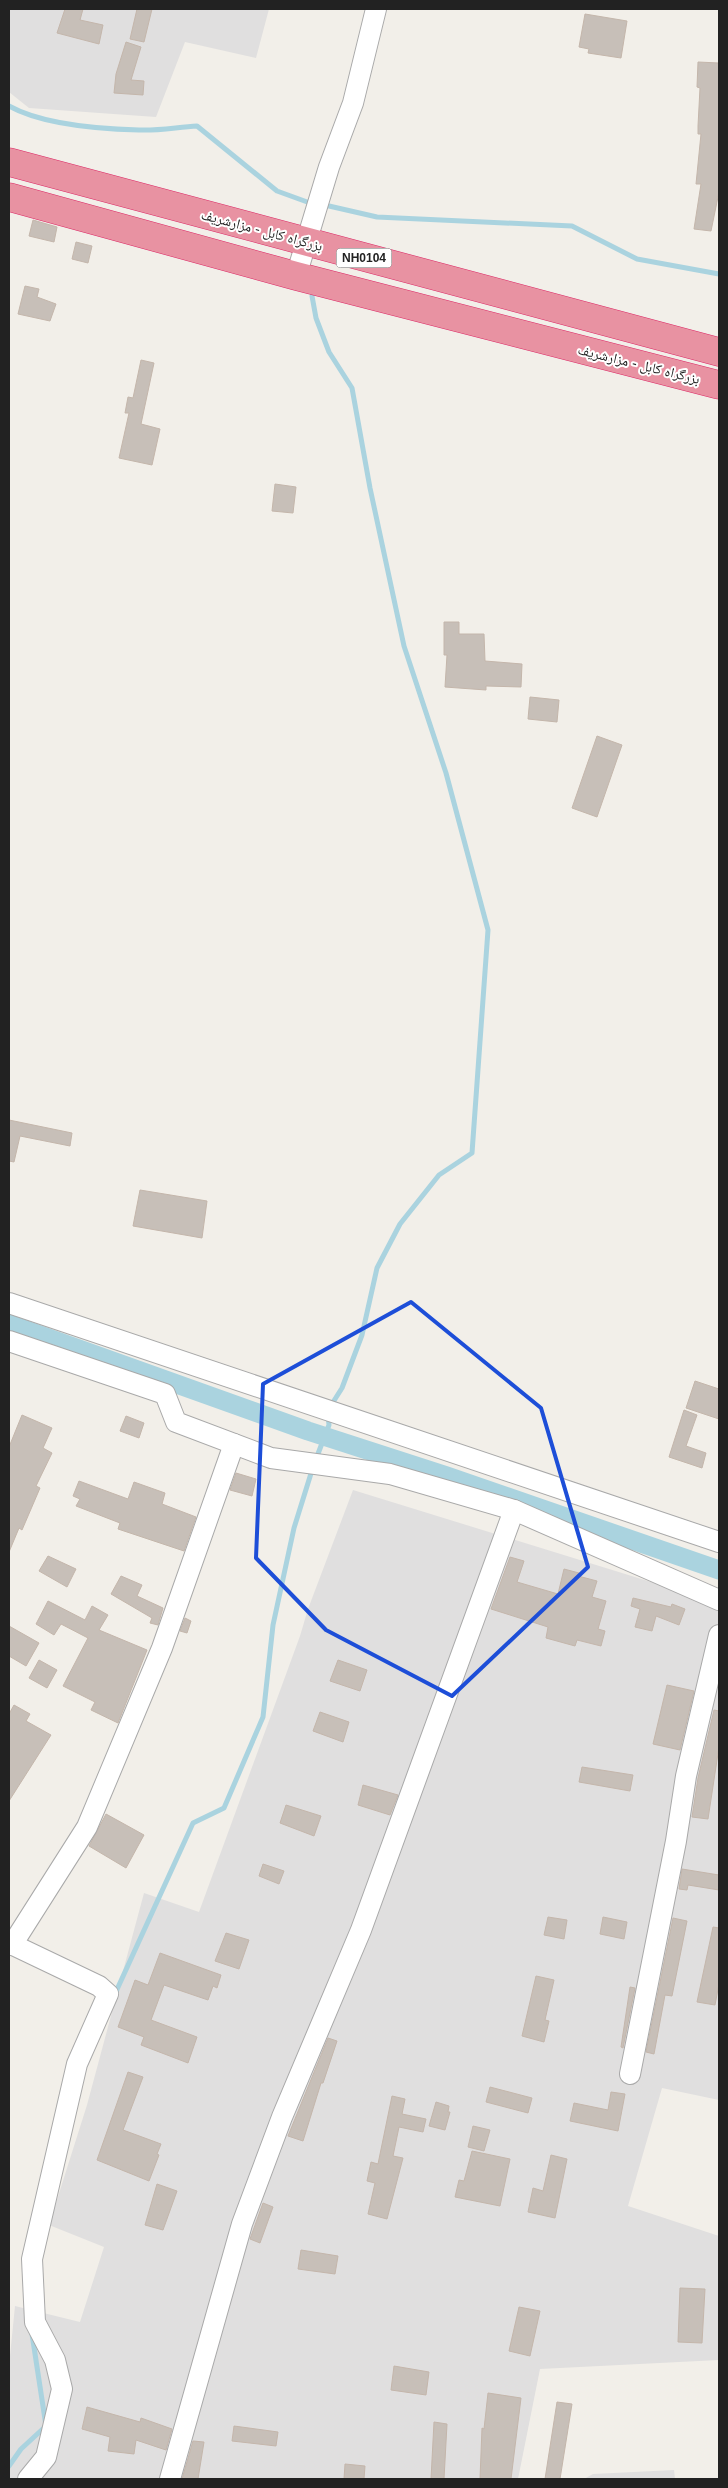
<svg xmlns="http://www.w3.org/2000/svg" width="728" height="2488" viewBox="0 0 728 2488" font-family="Helvetica,'Noto Naskh Arabic',sans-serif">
<rect width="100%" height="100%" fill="#f2efe9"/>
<g fill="#e0dfdf">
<path d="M9,9H269L256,58L185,42L156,117L29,108L9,92Z"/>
<path d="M353,1490L719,1603V2100L662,2088L628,2206L719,2236V2360L540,2369L518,2479H9V2366L15,2306L80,2322L104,2247L49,2225L87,2105L144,1893L199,1912L300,1636L308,1609Z"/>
<path d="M674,2470L675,2479H584L593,2474Z"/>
</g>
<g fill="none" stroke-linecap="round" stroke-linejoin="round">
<g stroke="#aad3df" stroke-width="5">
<path d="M9,106C43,125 100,129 139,130C158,131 178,127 197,126L277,191L310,203"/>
<path d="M329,206L377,217L572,226L637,259L719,274"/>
<path d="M312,296L316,318L329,352L352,388L370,488L404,646L446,773L488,930L472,1153L439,1175L400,1224L377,1268L362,1335L342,1388L330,1407"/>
<path d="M316,1459L329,1425L328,1415"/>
<path d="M114,1996L193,1823L224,1808L263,1717L273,1625L294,1528L313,1467"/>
<path d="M9,2466L21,2449L46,2426L32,2334"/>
</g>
<path stroke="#aad3df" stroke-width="19" d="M9,1324L308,1431L447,1476L719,1570"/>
</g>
<g fill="#c7bfb8" stroke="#c4b6ab">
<path d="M65,9H83L80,20L103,25L99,44L57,33Z"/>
<path d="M137,9H152L144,42L130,39Z"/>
<path d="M585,14L627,21L621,58L588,53L589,49L579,47Z"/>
<path d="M126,42L141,47L131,80L144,81L143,95L114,93L116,74Z"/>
<path d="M698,62L719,63V192L711,231L694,229L701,184H696L701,134H698V126L700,88L697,87Z"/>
<path d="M33,220L57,227L54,242L29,236Z"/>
<path d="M76,242L92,246L88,263L72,259Z"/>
<path d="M25,286L39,289L37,297L56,304L50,321L18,314Z"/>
<path d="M141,360L154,363L141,424L160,429L152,465L119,458L129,413H125L128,397L133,398Z"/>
<path d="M275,484L296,487L293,513L272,511Z"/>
<path d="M444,622H459V634H484L485,661L522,664L521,687L486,686V690L445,687L447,655H444Z"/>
<path d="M530,697L559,700L557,722L528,719Z"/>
<path d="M597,736L622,745L597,817L572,808Z"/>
<path d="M9,1120L72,1133L70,1146L20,1136L14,1162L9,1161Z"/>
<path d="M140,1190L207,1201L202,1238L133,1226Z"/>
<path d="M695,1381L719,1389V1419L686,1408Z"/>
<path d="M684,1410L697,1415L686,1446L706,1453L702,1468L669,1457Z"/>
<path d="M22,1415L52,1428L43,1448L52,1453L36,1486L40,1488L22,1530L19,1528L9,1552V1447Z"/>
<path d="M126,1416L144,1423L139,1438L120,1431Z"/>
<path d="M236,1473L256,1479L252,1496L230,1490Z"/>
<path d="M79,1481L128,1499L134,1482L165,1493L162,1504L196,1517L184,1551L118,1529L120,1523L76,1506L80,1499L73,1496Z"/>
<path d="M48,1556L76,1569L67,1587L39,1571Z"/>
<path d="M510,1557L524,1561L517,1582L558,1594L564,1569L579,1573L578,1576L597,1581L592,1597L606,1601L598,1629L605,1631L601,1646L577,1640L575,1646L546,1638L548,1627L491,1609Z"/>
<path d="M121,1576L142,1585L137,1596L163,1608L158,1625L150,1623L152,1618L111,1594Z"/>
<path d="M633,1598L671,1607L672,1604L685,1609L679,1625L656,1616L652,1631L635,1627L640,1609L631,1606Z"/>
<path d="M48,1601L85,1620L92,1606L108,1615L99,1630L147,1650L118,1723L91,1710L95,1702L63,1686L88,1638L61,1624L54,1635L36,1624Z"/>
<path d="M185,1618L191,1621L187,1633L180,1631Z"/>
<path d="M9,1626L39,1643L26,1666L9,1656Z"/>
<path d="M39,1660L57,1670L47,1688L29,1678Z"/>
<path d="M338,1660L367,1670L360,1691L330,1681Z"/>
<path d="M667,1685L694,1691L680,1750L653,1744Z"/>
<path d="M14,1705L30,1714L26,1721L51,1735L9,1801V1714Z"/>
<path d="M714,1710L719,1711V1747L708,1819L692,1817L698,1778Z"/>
<path d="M320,1712L349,1722L343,1742L313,1731Z"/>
<path d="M582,1767L633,1775L630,1791L579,1782Z"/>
<path d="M363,1785L398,1795L390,1815L358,1805Z"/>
<path d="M286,1805L321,1816L314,1836L280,1823Z"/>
<path d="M106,1814L144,1835L126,1868L89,1846Z"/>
<path d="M263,1864L284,1871L279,1884L259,1876Z"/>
<path d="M682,1869L719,1875V1890L688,1885L687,1890L679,1889Z"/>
<path d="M548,1917L567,1920L564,1939L544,1935Z"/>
<path d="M603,1917L627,1922L624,1939L600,1934Z"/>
<path d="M673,1918L687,1921L672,1996L665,1995L654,2054L646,2052Z"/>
<path d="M713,1927L719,1928V1984L715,2005L697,2002Z"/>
<path d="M226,1933L249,1940L239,1969L215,1961Z"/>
<path d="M160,1953L221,1975L217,1988L213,1986L208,2000L164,1985L151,2020L197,2037L188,2063L141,2045L144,2037L118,2027L135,1980L148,1985Z"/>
<path d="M536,1976L554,1980L545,2020L549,2021L544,2042L522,2036Z"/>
<path d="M630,1987L635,1988L623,2048L621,2047Z"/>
<path d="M328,2038L337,2041L323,2083H321L303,2141L288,2136Z"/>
<path d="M128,2072L143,2077L123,2130L161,2144L157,2154L159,2155L149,2181L97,2160Z"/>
<path d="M490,2087L532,2098L528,2113L486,2102Z"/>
<path d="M611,2092L625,2094L618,2131L570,2121L574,2103L608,2110Z"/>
<path d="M392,2096L405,2099L402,2114L426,2119L423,2132L399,2127L393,2156L403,2158L387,2219L368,2214L375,2183L367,2181L371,2162L378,2164Z"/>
<path d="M436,2102L449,2106L448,2112H450L445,2130L429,2126Z"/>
<path d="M473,2126L490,2130L484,2151L468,2147Z"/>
<path d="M472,2151L510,2159L500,2206L455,2197L459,2180L464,2181Z"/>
<path d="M551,2155L567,2159L555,2218L528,2212L533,2188L543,2191Z"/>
<path d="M157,2184L177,2191L163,2230L145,2225Z"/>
<path d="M263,2203L273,2207L260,2243L250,2239Z"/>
<path d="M301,2250L338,2256L335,2274L298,2269Z"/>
<path d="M680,2288L705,2289L702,2343L678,2342Z"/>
<path d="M519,2307L540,2311L530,2356L509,2351Z"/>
<path d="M394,2366L429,2372L426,2395L391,2390Z"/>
<path d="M488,2393L521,2398L511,2479H480L482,2428L484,2429Z"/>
<path d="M557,2402L572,2404L560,2479H545Z"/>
<path d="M87,2407L140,2422L141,2418L172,2429L166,2450L136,2440L134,2454L108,2451L110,2437L82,2429Z"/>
<path d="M434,2422L447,2424L444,2479H431Z"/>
<path d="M234,2426L278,2432L276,2446L232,2441Z"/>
<path d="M193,2441L204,2442L198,2479H182Z"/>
<path d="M345,2464L365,2466L364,2479H344Z"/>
</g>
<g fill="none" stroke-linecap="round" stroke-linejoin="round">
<defs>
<g id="street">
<path d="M296,276L329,167L353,103L376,9"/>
<path d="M9,1303L719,1542"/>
<path d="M9,1341L165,1394L176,1422L271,1458L390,1474L514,1510L719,1600"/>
<path d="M9,1943L99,1986L108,1994L77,2064L32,2259L35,2322L55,2360L62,2389L46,2457L28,2479"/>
<path d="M12,1945L87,1827L162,1648L234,1444"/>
<path d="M630,2074L676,1841L686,1776L719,1635"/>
<path d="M170,2479L242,2224L282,2117L361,1930L514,1510"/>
</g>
<g id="highway">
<path d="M9,162L719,352"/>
<path d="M9,197L296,276L719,385"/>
</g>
</defs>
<use href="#street" stroke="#a9a9a9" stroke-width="22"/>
<use href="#highway" stroke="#dc2a67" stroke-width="29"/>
<use href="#street" stroke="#fff" stroke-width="20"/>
<use href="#highway" stroke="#e892a2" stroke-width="28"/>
</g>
<path fill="none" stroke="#1d4ed8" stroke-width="4" stroke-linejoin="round" d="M411,1302L541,1408L588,1567L452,1696L326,1630L256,1558L263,1384Z"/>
<g text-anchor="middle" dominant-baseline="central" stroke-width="4" stroke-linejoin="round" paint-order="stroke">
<rect fill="#fff" stroke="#646464" stroke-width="1" x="336.5" y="248.5" width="55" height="19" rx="4"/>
<g font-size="12" font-weight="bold" fill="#222">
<text x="364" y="258">NH0104</text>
</g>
<g font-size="14" fill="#222" stroke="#fff">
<text transform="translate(262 230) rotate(15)">بزرگراه کابل - مزارشریف</text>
<text transform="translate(639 364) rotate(14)">بزرگراه کابل - مزارشریف</text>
</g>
</g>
<rect width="728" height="2488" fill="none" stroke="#222222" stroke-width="20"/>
</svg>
